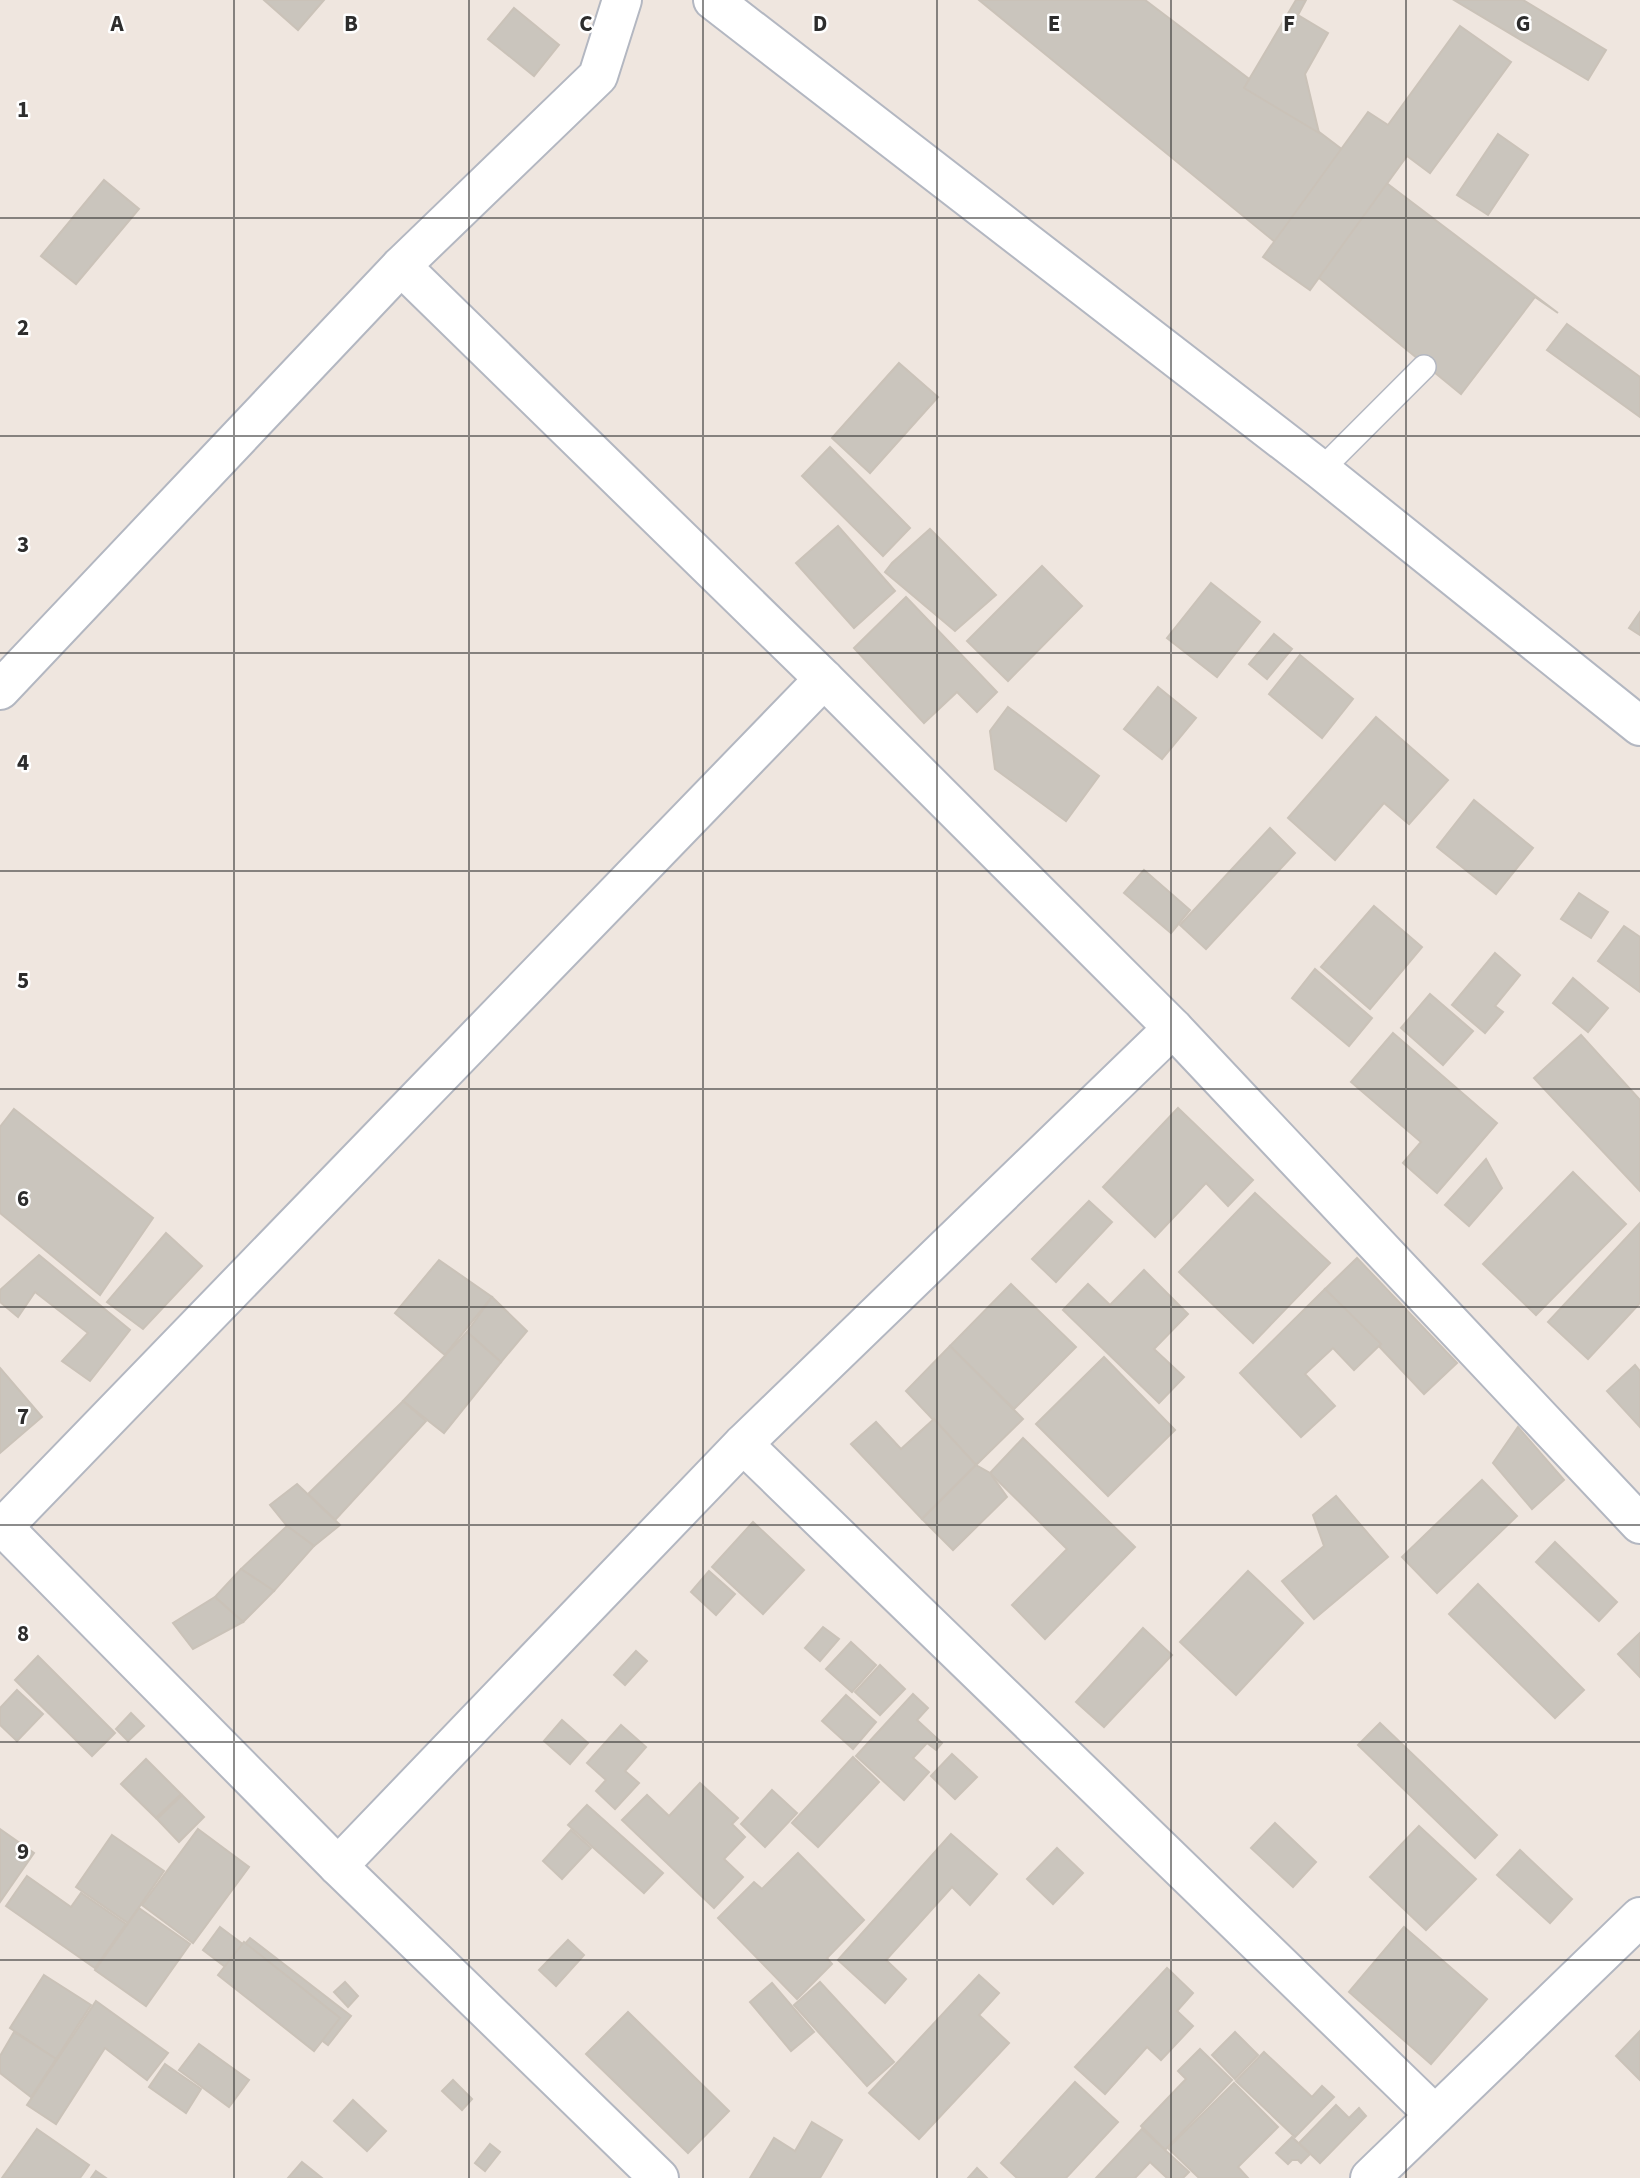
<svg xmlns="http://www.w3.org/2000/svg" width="1640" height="2178" viewBox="0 0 1640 2178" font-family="'Source Sans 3',sans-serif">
<rect width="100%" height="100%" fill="#efe6df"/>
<g fill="#cac5bd" stroke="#cac2b8" stroke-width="2">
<path d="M264,0H324L298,30Z"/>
<path d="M979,0H1145L1558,313L1535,297L1461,394Z"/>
<path d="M1296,0H1306L1298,15L1328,33L1305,74L1319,133L1244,88Z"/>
<path d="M1454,0H1523L1606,50L1588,80Z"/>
<path d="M514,8L559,45L534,76L488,39Z"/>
<path d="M1460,26L1511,62L1430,173L1407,156L1310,290L1263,257L1368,112L1388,125Z"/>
<path d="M1498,134L1528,155L1488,215L1457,195Z"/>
<path d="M104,180L139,209L76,284L41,256Z"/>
<path d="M1567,324L1640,377V417L1547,350Z"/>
<path d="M899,363L938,397L870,473L832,438Z"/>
<path d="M830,447L910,528L883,556L802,476Z"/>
<path d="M838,526L895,591L854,628L796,563Z"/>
<path d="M930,529L996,595L955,631L885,572L892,563Z"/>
<path d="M1042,566L1082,606L1008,681L967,641Z"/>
<path d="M1211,583L1260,622L1217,677L1167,638Z"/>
<path d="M906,597L997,692L977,712L957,692L924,723L854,648Z"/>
<path d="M1640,612V635L1629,628Z"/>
<path d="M1274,634L1292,649L1267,679L1249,664Z"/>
<path d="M1300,655L1353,699L1322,738L1269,694Z"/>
<path d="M1158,687L1196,718L1162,759L1124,729Z"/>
<path d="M1008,707L1099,776L1066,821L995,769L990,731Z"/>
<path d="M1376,717L1448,780L1409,824L1384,803L1335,860L1288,818Z"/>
<path d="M1474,800L1533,848L1496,894L1437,847Z"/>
<path d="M1270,828L1295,853L1206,949L1180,925Z"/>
<path d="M1144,870L1190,910L1171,933L1124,893Z"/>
<path d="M1579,893L1608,912L1591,938L1561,919Z"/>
<path d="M1374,906L1422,947L1370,1009L1321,967Z"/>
<path d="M1624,926L1640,937V992L1598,961Z"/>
<path d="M1495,953L1520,975L1495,1006L1503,1012L1485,1033L1452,1005Z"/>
<path d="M1315,969L1372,1018L1349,1046L1292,998Z"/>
<path d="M1573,978L1608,1008L1588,1032L1553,1003Z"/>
<path d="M1430,994L1473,1031L1443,1065L1401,1028Z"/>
<path d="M1393,1033L1497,1123L1437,1193L1403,1163L1421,1142L1351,1082Z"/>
<path d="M1581,1035L1640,1100V1191L1534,1078Z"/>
<path d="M1178,1108L1253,1180L1228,1206L1206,1183L1155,1237L1103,1187Z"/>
<path d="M14,1109L153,1218L100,1295L0,1213V1127Z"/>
<path d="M1486,1159L1502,1188L1469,1226L1445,1205Z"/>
<path d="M1573,1172L1626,1224L1536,1315L1483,1264Z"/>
<path d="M1255,1193L1330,1263L1253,1343L1179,1272Z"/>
<path d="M1089,1201L1112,1222L1056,1282L1032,1259Z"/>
<path d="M1640,1223V1303L1588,1359L1548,1322Z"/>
<path d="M166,1233L202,1266L143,1329L107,1302Z"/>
<path d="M39,1255L130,1330L90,1381L62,1361L88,1333L35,1292L18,1317L0,1302V1290Z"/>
<path d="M1357,1258L1457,1363L1424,1394L1325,1289Z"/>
<path d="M439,1260L492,1297L445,1355L395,1313Z"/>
<path d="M1144,1270L1188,1314L1154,1349L1184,1377L1159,1403L1063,1310L1088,1284L1110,1305Z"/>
<path d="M1011,1284L1076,1347L1014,1409L950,1346Z"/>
<path d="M1325,1289L1381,1344L1354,1370L1333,1348L1305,1374L1335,1406L1301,1437L1240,1373Z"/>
<path d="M492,1297L527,1331L501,1362L467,1332Z"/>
<path d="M467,1332L501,1362L444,1433L403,1401Z"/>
<path d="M950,1346L1023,1419L976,1465L906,1391Z"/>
<path d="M1104,1357L1175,1430L1108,1496L1036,1424Z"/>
<path d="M1635,1365L1640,1371V1427L1607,1391Z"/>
<path d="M0,1368L42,1417L0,1453Z"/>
<path d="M403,1401L426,1421L335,1520L308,1494Z"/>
<path d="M934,1419L976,1465L922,1519L851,1444L876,1422L901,1449Z"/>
<path d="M1518,1427L1564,1480L1532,1509L1493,1463Z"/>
<path d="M1023,1438L1135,1547L1045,1639L1012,1605L1067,1549L990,1473Z"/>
<path d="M976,1465L990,1473L1007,1497L953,1550L922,1519Z"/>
<path d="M1482,1480L1517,1516L1437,1593L1402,1557Z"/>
<path d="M297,1484L340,1525L314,1546L287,1526L270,1505Z"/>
<path d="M1336,1496L1388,1557L1314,1619L1282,1581L1324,1546L1313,1515Z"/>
<path d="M753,1522L804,1570L763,1614L712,1567Z"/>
<path d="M287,1526L314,1546L274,1591L241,1569Z"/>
<path d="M1555,1542L1617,1602L1599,1621L1536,1562Z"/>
<path d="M241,1569L274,1591L243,1622L215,1597Z"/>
<path d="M709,1571L735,1594L716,1615L691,1592Z"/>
<path d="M1248,1571L1303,1623L1236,1695L1180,1642Z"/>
<path d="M1478,1584L1584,1690L1555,1718L1449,1614Z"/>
<path d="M215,1597L243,1622L193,1649L173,1623Z"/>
<path d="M823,1627L839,1639L820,1661L805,1648Z"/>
<path d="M1143,1628L1172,1655L1104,1727L1076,1702Z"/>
<path d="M1640,1633V1677L1618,1654Z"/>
<path d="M851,1642L876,1665L852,1692L826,1669Z"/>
<path d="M636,1651L647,1661L625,1685L614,1675Z"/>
<path d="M38,1656L115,1733L92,1756L15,1680Z"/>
<path d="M880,1665L905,1689L880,1715L855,1692Z"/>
<path d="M17,1690L43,1714L17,1741L0,1725V1708Z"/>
<path d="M913,1694L928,1708L917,1720L942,1743L936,1750L927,1743L913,1758L929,1772L904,1800L856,1756Z"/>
<path d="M846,1695L876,1722L853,1749L822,1721Z"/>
<path d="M131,1713L144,1726L128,1741L116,1729Z"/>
<path d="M562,1720L588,1743L570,1764L544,1741Z"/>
<path d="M1380,1723L1497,1835L1475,1858L1358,1745Z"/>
<path d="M621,1725L646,1747L625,1771L639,1783L615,1809L596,1791L606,1780L587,1763Z"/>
<path d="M952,1754L977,1777L955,1799L931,1776Z"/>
<path d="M853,1757L879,1782L818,1847L792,1823Z"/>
<path d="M146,1759L181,1794L156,1818L121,1784Z"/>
<path d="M700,1783L738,1818L732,1824L745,1837L724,1859L743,1877L714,1908L622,1820L647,1795L669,1816Z"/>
<path d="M772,1790L797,1813L765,1847L741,1824Z"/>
<path d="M182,1795L204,1817L179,1842L157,1819Z"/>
<path d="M587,1805L663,1873L644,1893L568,1825Z"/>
<path d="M1275,1823L1316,1862L1293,1887L1251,1848Z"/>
<path d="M1419,1826L1476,1879L1426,1930L1370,1877Z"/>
<path d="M0,1829L34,1853L0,1902Z"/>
<path d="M198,1829L249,1867L193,1943L142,1905Z"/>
<path d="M571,1830L591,1848L562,1879L543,1861Z"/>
<path d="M951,1834L997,1874L970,1905L952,1887L886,1960L906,1979L885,2003L838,1960Z"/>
<path d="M112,1835L164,1871L128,1923L76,1887Z"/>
<path d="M1057,1848L1083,1873L1053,1904L1027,1879Z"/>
<path d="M1520,1850L1572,1899L1550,1923L1497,1875Z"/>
<path d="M798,1853L864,1920L827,1958L832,1964L797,1999L718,1918L754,1882L762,1889Z"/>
<path d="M27,1876L71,1907L81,1893L126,1924L95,1968L6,1906Z"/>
<path d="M139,1908L190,1944L146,2006L95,1970Z"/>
<path d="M220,1927L244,1945L250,1938L351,2016L328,2045L203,1950Z"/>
<path d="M1404,1927L1487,1999L1431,2064L1349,1992Z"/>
<path d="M568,1940L584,1955L556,1986L539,1970Z"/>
<path d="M244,1942L340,2018L314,2051L218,1975Z"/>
<path d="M1167,1968L1193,1993L1177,2011L1193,2026L1161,2060L1147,2047L1105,2094L1075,2067Z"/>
<path d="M44,1975L91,2005L56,2059L10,2028Z"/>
<path d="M979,1975L999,1993L979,2015L1009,2043L919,2139L869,2093Z"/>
<path d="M345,1982L358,1996L348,2007L334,1992Z"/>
<path d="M820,1982L894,2062L867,2086L794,2005Z"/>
<path d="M772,1983L814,2032L791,2051L750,2002Z"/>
<path d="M96,2001L168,2053L147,2080L105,2048L56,2124L27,2105Z"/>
<path d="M628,2012L729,2111L688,2153L586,2054Z"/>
<path d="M1640,2031V2080L1616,2056Z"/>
<path d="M14,2032L56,2059L31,2097L0,2073V2056Z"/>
<path d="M1235,2032L1258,2055L1235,2079L1212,2055Z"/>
<path d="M199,2044L249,2080L229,2107L179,2070Z"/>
<path d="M1200,2049L1232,2080L1165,2150L1141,2126L1186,2079L1178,2071Z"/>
<path d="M1264,2052L1312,2097L1322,2086L1334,2097L1295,2137L1236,2081Z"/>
<path d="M165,2064L201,2089L186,2113L149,2087Z"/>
<path d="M453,2080L472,2099L462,2110L442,2091Z"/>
<path d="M1075,2082L1118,2122L1066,2178H1017L1001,2163Z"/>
<path d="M1234,2083L1278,2127L1238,2167L1248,2178H1199L1168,2148Z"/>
<path d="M353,2100L386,2131L367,2151L334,2121Z"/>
<path d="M1336,2105L1349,2118L1359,2108L1366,2116L1320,2163L1299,2143Z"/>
<path d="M812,2122L842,2140L820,2178H750L774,2138L795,2151Z"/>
<path d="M37,2129L89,2165L80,2178H2Z"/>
<path d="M1142,2129L1189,2172L1183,2178H1167L1150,2162L1135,2178H1096Z"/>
<path d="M1292,2137L1310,2154L1301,2163L1298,2160H1292L1288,2164L1276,2153Z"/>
<path d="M490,2144L500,2152L485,2171L475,2163Z"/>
<path d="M302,2162L322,2178H288Z"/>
<path d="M977,2168L987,2178H968Z"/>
<path d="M96,2171L106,2178H91Z"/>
</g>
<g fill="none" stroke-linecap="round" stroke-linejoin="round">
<defs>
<path id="service" d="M1321,470L1424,367"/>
<g id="minor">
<path d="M713,0L1321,470L1640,726"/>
<path d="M401,266L824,679L1173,1028L1640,1524"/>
<path d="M0,690L401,266L598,76L622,0"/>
<path d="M743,1444L1435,2115"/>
<path d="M0,1524L338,1866L659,2178"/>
<path d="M3,1527L824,679"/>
<path d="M338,1866L743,1444L1173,1028"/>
<path d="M1370,2178L1640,1917"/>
</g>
</defs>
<use href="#service" stroke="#b3b7c1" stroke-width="26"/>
<use href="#minor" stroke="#b3b7c1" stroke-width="42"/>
<use href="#service" stroke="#fff" stroke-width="23"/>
<use href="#minor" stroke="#fff" stroke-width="38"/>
</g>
<path fill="none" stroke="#2d2d2d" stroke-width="2" stroke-opacity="0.55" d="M234,0V2178M469,0V2178M703,0V2178M937,0V2178M1171,0V2178M1406,0V2178M0,218H1640M0,436H1640M0,653H1640M0,871H1640M0,1089H1640M0,1307H1640M0,1525H1640M0,1742H1640M0,1960H1640"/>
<g font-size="23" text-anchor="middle" font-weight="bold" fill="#2d2d2d" stroke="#fff" stroke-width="5" stroke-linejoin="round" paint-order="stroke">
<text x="117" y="31">A</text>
<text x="351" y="31">B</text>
<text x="586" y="31">C</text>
<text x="820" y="31">D</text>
<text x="1054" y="31">E</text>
<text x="1289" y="31">F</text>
<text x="1523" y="31">G</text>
<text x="23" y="117">1</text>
<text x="23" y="335">2</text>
<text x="23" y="552">3</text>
<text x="23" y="770">4</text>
<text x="23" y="988">5</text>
<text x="23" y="1206">6</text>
<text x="23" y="1424">7</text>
<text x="23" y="1641">8</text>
<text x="23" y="1859">9</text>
</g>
</svg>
